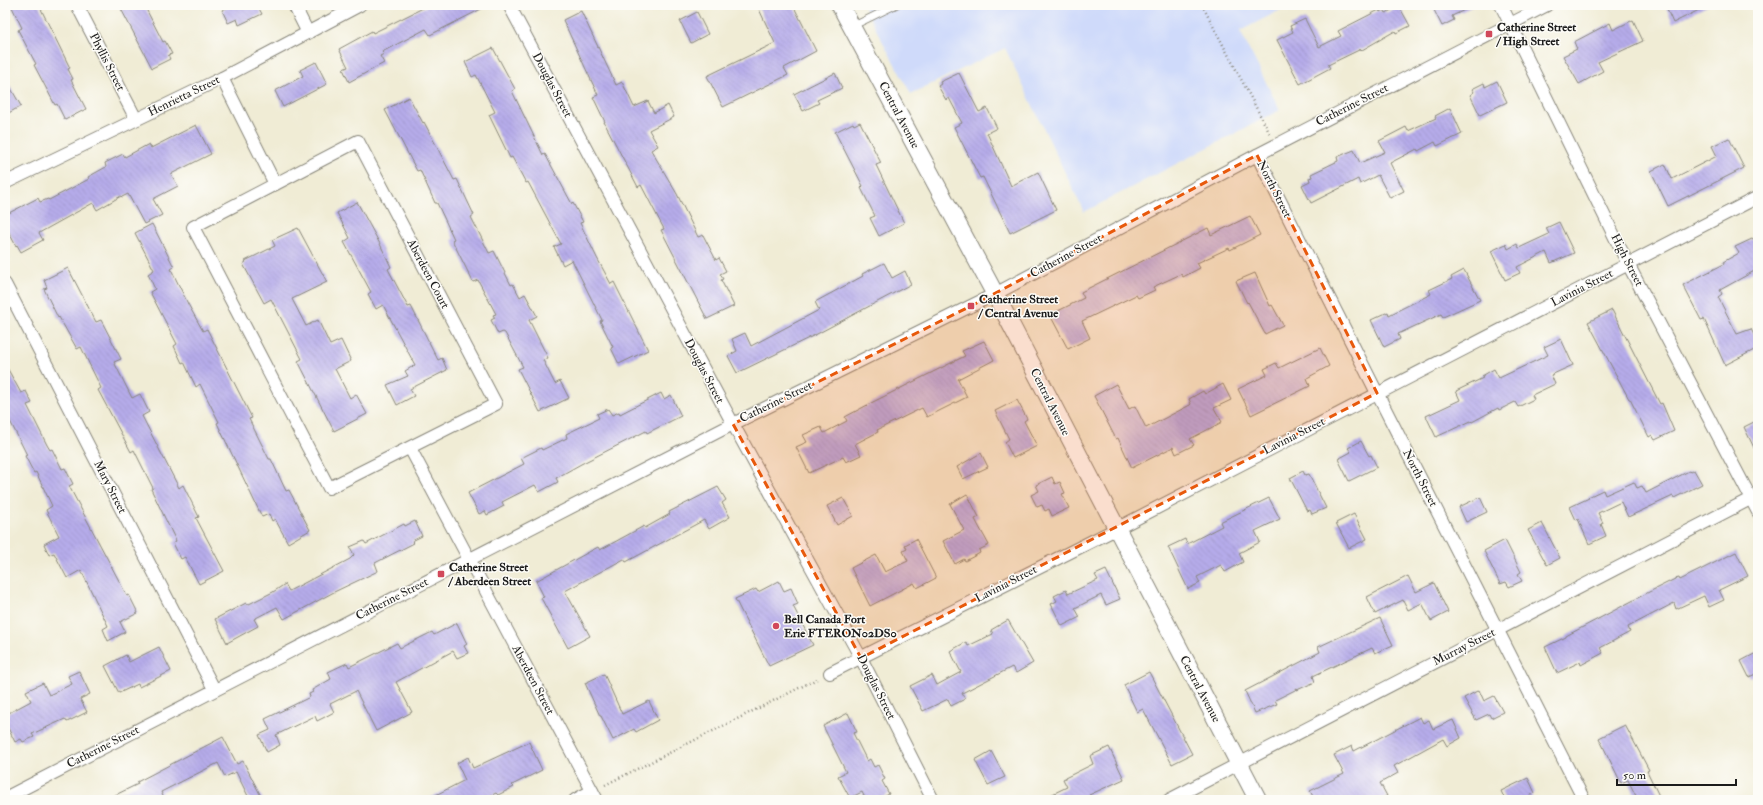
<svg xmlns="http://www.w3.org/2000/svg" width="1763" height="805" viewBox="0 0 1763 805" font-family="'IM FELL Double Pica',serif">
<defs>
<pattern id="building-back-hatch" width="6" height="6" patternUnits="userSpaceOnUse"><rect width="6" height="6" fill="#b6acea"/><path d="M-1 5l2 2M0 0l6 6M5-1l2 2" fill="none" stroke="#9c93c8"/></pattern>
</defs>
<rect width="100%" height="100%" fill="#fdfcf7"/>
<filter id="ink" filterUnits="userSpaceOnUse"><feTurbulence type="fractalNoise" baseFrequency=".025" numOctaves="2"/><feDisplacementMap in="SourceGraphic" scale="8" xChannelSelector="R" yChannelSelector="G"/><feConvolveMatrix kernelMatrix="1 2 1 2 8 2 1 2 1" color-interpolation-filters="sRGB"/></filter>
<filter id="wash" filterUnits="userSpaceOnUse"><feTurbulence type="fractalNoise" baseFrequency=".012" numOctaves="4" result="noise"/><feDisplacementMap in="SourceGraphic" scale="16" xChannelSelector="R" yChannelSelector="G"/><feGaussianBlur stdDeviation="0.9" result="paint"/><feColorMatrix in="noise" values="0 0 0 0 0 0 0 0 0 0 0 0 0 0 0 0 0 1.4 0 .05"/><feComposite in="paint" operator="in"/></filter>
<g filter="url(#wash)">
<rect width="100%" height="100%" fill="#f0ecd5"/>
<path fill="#cfdafa" d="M863,5H1290L1240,31L1280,110L1084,212L1005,48L911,94Z"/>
<g id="blocks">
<g fill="url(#building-back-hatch)">
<path d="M11,5H39L70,68L68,69L73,79L71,80L86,109L65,120L57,104L55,105L34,65L36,64L18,30L22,28Z"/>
<path d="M119,5H144L163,42L165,41L172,54L168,55L170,59L152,68Z"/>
<path d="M232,5H257L262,14L239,25L237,19L228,23L222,10Z"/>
<path d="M429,5H489L430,35L426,29L382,52L384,54L380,56L384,63L349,82L343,69L348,67L339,49L372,31L373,33Z"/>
<path d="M757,5H793L816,51L784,68L788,75L723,107L707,76L775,43Z"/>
<path d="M1444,5H1475L1452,16L1454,20L1442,26L1434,10Z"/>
<path d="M1665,5H1709L1673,23Z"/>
<path d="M1399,6L1410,26L1396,33L1395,31L1362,50L1361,49L1328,65L1330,68L1300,84L1277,40L1293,32L1290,26L1305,19L1319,47L1341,36L1338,31L1379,10L1380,12L1384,9L1386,13Z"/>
<path d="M581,11L616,85L622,82L634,107L648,101L654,113L668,105L674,117L649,130L658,146L651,150L677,194L698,237L703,235L716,260L719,258L726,271L720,274L723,279L721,280L734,306L707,319L661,230L664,229L641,185L638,187L604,122H605L593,97L598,95L563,20Z"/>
<path d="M697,12L708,34L691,43L680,21Z"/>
<path d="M1633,20L1643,41L1598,62L1603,71L1579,84L1563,56L1577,49L1574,42L1610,23L1613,30Z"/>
<path d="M493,48L515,89L512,91L543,155L545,154L572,204L573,203L583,222L580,223L597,258L611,284L614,282L648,350L619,364L611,348L613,347L600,321L602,320L572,260L563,265L554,247L561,244L528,182L526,183L512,157L510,158L489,115L495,112L476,75L472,77L465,62Z"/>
<path d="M316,62L327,84L283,107L275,91L303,76L300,70Z"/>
<path d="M835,73L842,88L817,100L819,103L803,111L794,94Z"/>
<path d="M959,73L979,112L987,108L997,128L987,133L1011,186L1038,172L1056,210L1010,233L983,177L980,178L954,127L962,123L949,98L946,100L938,86L941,84L940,82Z"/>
<path d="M5,78L21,106L5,115Z"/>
<path d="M1497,81L1507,102L1480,115L1470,95L1474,92L1472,89L1484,83L1485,87Z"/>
<path d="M409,97L423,123L424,122L454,180L457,179L474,215L471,217L489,253L494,251L511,285L513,284L520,297L525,294L537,316L529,320L548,358L543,360L555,384L560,381L569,398L540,412L518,369L523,367L505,333L503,332L498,334L491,320L495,318L493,315L496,314L478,280L473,282L452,240L454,239L437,203H435L420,170L417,171L385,110Z"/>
<path d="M1450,108L1462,134L1437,146L1435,142L1418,151L1417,149L1390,163L1404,191L1390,198L1378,175L1360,184L1358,179L1311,203L1302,185L1310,181L1309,178L1312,177L1311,174L1338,161L1337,157L1354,150L1360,163L1385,152L1379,141L1406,127L1408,131L1436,118L1435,116Z"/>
<path d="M860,122L881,163L876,165L904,223L879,236L870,218L875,216L861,188L863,186L835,132L853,123L854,125Z"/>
<path d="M196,125L211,154L171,174L178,186L153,199L162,215L144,224L128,194L122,197L121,196L97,210L93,203L39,233L43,240L21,252L17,245L16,246L5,225V215L38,198L40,202L48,199L49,200L89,179L88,177L106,167L105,163L123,154L125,157L149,144L151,148Z"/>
<path d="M1729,138L1744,168L1668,206L1651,171L1665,164L1672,179L1717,156L1712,146Z"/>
<path d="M357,202L380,244L391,267L388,269L408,307L411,306L438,360L442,358L447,370L410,389L414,396L397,405L387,385L408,376L405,371L415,365L383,305L376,309L368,294L371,292L344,242L350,238L337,213Z"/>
<path d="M1250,216L1260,235L1230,250L1229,248L1197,263L1200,268L1183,277L1181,274L1153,287L1155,290L1138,298L1136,295L1082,321L1090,338L1068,349L1050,315L1084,298L1081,292L1208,228L1211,235Z"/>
<path d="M1559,222L1574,253L1551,263L1546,252L1517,267L1520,273L1505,280L1491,251L1506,244L1508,249L1517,244L1519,248L1549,234L1546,228Z"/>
<path d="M152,224L174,267L171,269L188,304L203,331L207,329L252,418L249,419L269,459H271L286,491L289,490L310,530L288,543L275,519L272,521L269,514L262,517L217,423L219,422L200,384L196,387L184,362L182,363L174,346L177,344L150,292L155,289L148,274L154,270L135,233Z"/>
<path d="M298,228L327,282L292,299L306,326L318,320L330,345L341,340L351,361L335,369L350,398L356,394L367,414L334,431L298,361L302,359L271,299L264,303L243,264L246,262L245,261L275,246L272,240Z"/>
<path d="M1754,238L1758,246V269L1720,290L1722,294L1718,297L1737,334L1751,329L1758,343V348L1725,365L1704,319L1701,320L1683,285L1724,264L1723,262L1739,253L1735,247Z"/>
<path d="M884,263L892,278L905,271L911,284L817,334L737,373L728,356L737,351L732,339L745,333L751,346L819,310L815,302L863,276L862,274Z"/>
<path d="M68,268L96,322L101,320L113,343L121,359L114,362L132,398L140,394L149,412L142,416L179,488L183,485L199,517L196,518L224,571L199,584L185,557L181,559L173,543L176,541L151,489L153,488L134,450L131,452L98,390L101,388L81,347L77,349L59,317L58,318L44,289L47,288L44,280Z"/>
<path d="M1464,270L1480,300L1443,317L1441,314L1398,334L1400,339L1384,347L1371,320L1388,312L1389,315L1431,294L1429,290L1452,279L1451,277Z"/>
<path d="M1255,273L1270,306L1272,305L1283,325L1265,334L1248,302L1247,303L1236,281Z"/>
<path d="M1612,310L1660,404L1662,403L1674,431L1655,440L1652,435L1649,437L1630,399H1629L1588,322Z"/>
<path d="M1561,339L1573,365L1551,375L1555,384L1532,395L1534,399L1518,407L1515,402L1499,410L1498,408L1472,422L1471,421L1436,437L1426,416L1460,400L1456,391L1483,378L1482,376L1494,369L1499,378L1548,355L1544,347Z"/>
<path d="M984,341L994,360L958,379L967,397L927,417L922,408L877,430L878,432L855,444L861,455L846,462L843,457L809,473L796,447L807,442L803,435L821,427L824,433L847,421L845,417L873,402L965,356L962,351Z"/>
<path d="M1320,348L1329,366L1307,378L1310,386L1251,415L1238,389L1267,375L1264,369L1276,363L1279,368Z"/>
<path d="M5,364L21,393L26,391L32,403L27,405L47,445L50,450L52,449L62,469L65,468L73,484L69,486L127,596L129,595L138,613L120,622L125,632L108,641L103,629L108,626L81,570L67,578L54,553L49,555L44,544L59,536L46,510L52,506L36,472L34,473L25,456L27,455L9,419L5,421Z"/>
<path d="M1116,384L1129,409L1135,406L1146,428L1190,405L1191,404L1189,399L1203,391L1205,394L1223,384L1231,400L1214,408L1222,422L1190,439L1194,445L1176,454L1173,447L1132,468L1118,438L1116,439L1094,396Z"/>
<path d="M661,393L664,399L671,395L681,416L647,433L646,431L581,464L556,478L558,482L539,492L535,485L502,502L504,506L487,515L485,511L479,514L468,493L524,464L521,458L541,448L542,450L567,438L566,434L599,418L597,414L608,409L612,415L619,412L620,414Z"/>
<path d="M1017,400L1027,419L1024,421L1037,446L1013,458L1005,442L1009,439L995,411Z"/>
<path d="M1758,420V456L1744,427Z"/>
<path d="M1361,441L1369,456L1371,455L1377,467L1349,481L1338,459L1351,452L1348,448Z"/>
<path d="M981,453L988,467L963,479L957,467Z"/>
<path d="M1694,470L1702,484L1674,498L1673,496L1628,517L1621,502L1598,513L1603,523L1601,524L1606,536L1589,544L1578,519L1576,520L1570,507L1589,498L1588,497L1603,490L1605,495L1634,482L1637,488L1642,486L1646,493L1689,471L1690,472Z"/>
<path d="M1303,471L1305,475L1309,474L1326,508L1312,514L1310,510L1307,511L1290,478Z"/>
<path d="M1052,477L1055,484L1060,482L1065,493L1062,494L1069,508L1052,516L1049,509L1045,511L1042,505L1037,507L1031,495L1039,491L1036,485Z"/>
<path d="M718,487L726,500L722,503L730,517L709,529L704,520L626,562L624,559L565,591L590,636L568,648L541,598L544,597L536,581L598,547L600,550L644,526L645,528L670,514L669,512Z"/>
<path d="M967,494L979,517L975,519L978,525L989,545L979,550L980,553L965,561L964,559L955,564L943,541L964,530L950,504Z"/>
<path d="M1480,497L1487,512L1466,522L1459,507Z"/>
<path d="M843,498L853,516L837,525L827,506Z"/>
<path d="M1269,498L1280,519L1255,531L1260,542L1239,553L1243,562L1225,572L1221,565L1197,577L1200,583L1188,589L1168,547L1185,539L1187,544L1222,526L1220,522Z"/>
<path d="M1354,514L1367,539L1349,548L1336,523Z"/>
<path d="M415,521L422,536L412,541L414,543L375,563L378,571L334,592L284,619L277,607L254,619L258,626L227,643L215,619L246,603L247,605L273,592L285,584L289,591L350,559L354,555L350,547L364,541L366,544L404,524L405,526Z"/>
<path d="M1542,523L1560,558L1547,565L1528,530Z"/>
<path d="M916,539L936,578L917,588L914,583L870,606L851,568L876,555L885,572L908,561L903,551L907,549L905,545Z"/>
<path d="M1505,540L1521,572L1518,574L1522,581L1509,587L1506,582L1500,584L1484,551Z"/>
<path d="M1736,552L1748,576L1719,590L1724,600L1709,607L1704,596L1676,609L1674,603L1628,627L1630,632L1600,648L1603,653L1581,665L1580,662L1557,673L1545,647L1566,637V636L1649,592L1675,579L1679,578L1680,580Z"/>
<path d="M1106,570L1120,599L1106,605L1101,595L1075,608L1080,617L1062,626L1051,604L1057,601L1054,596L1066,590L1068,594L1098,580L1095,575Z"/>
<path d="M1408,576L1416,592L1434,583L1448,612L1431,621L1422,603L1408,610L1403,600L1375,614L1367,597Z"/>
<path d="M779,581L784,591L791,588L798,604L793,606L813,645L769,666L735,599L756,589L758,592Z"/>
<path d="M1380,618L1393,645L1375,653L1372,648L1313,676L1315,682L1297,690V689L1275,700L1277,704L1255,713L1245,691L1320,652L1318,647Z"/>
<path d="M1008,620L1033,663L1016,673L1012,667L962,693L965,699L951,706L948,699L923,711L910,686L932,675L937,685L961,672L950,651L966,642L968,646L993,634L991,630Z"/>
<path d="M457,623L467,644L464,646L468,653L457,658L453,651L396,682L412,712L376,731L356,691L330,704L334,712L323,718L317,721L315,716L276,735L280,745L267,752L259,735L270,730L265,719L310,697L309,694L313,692L312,690L331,679L328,672L347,663L349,667L397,643L400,648L432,632L434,635Z"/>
<path d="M159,647L171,671L139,687L138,684L119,693L105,666L126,655L129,662Z"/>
<path d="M1758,652V673L1749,677L1741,661Z"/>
<path d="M79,671L90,694L80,699L87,712L67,722L65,719L32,734L34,737L23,742L21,739L15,742L5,722V715L31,701L26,691L43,683L49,695L72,684L68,676Z"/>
<path d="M1149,672L1192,754L1172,764L1143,709L1137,712L1124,685Z"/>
<path d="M604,674L622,714L649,701L658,720L636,732L634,729L613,740L601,716H600L585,683Z"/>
<path d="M1479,690L1484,701L1494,696L1503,712L1491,718L1489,714L1476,720L1464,698Z"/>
<path d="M848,713L857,732L853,733L867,761L870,759L874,767L878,765L885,779L882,781L889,794L878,800H866L862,792L850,798L838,776L846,772L823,726Z"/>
<path d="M1420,717L1423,723L1429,720L1433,729L1453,720L1461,738L1447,746L1443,739L1394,766L1398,773L1380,783L1387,796L1379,800H1315L1310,791L1344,774L1334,755L1352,746L1354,751Z"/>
<path d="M1625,725L1649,770L1647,771L1661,800H1638L1628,780L1621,783L1599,738Z"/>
<path d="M223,737L237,764L243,761L263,800H250L236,772L225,777L218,763L161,792L165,800H105L138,784L137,782Z"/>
<path d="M529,742L542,770L512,785L514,787L498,795L496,793L482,800H426L465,780L457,763L468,757L473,768Z"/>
<path d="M1109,747L1124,779L1089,795L1091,800H1040L1067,787L1063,779L1093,764L1090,756Z"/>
<path d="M991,751L1005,777L988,785L975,760Z"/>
<path d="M1528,778L1535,793L1531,795L1533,800H1505L1501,791Z"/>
</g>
</g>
</g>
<g filter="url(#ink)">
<use href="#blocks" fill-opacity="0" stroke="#868478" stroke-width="1"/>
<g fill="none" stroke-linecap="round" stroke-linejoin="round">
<defs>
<path id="lane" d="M853,26L896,5"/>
<g id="street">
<path d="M77,5L136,119"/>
<path d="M294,5L308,33"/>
<path d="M509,5L733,424L861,658L933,800"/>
<path d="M1501,5L1628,264L1758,512"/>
<path d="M222,78L275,184"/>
<path d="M358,141L496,404L329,488L193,227Z"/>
<path d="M1257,155L1377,393L1584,800"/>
<path d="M5,183L222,78L360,5"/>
<path d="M5,284L214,689"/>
<path d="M410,448L597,800"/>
<path d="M830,673L1116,529L1758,197"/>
<path d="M5,798L733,424L995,294L1257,155L1547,5"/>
<path d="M575,800L592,791"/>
<path d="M1169,800L1758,495"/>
</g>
<path id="secondary" d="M840,5L995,294L1258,800"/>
</defs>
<use href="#lane" stroke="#868478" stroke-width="8"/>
<use href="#street" stroke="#868478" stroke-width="14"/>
<use href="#secondary" stroke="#868478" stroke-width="19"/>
<g stroke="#868478" stroke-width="2.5" stroke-dasharray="1 3" stroke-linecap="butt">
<path d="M1202,5L1270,134"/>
<path d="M605,785L819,678"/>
</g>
<use href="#lane" stroke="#fff" stroke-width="6"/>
<use href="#street" stroke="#fff" stroke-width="12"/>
<use href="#secondary" stroke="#fff" stroke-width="17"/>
</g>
</g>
<path fill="#e8590c" fill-opacity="0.2" stroke="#e8590c" stroke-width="3" stroke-dasharray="8 5" stroke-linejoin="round" d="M1257,155L1377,393L861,658L733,424L971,306Z"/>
<g fill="#d1495b" stroke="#fdfcf7" stroke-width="1.5">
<rect x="1485" y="30" width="8" height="8" rx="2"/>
<rect x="967" y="302" width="8" height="8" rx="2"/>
<rect x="437" y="570" width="8" height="8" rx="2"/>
<circle cx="776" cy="626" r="4"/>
</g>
<g text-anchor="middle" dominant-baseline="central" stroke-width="3" stroke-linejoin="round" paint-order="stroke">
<g font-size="12" font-weight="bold" fill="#1c1c1c" stroke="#fdfcf7" text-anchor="start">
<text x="1497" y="27">Catherine Street<tspan x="1497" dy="14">/ High Street</tspan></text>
<text x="979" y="299">Catherine Street<tspan x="979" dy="14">/ Central Avenue</tspan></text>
<text x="449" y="567">Catherine Street<tspan x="449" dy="14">/ Aberdeen Street</tspan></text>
<text x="784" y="619">Bell Canada Fort<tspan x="784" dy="14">Erie FTERON02DS0</tspan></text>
</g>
<g font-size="12" fill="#1c1c1c" stroke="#fdfcf7">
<text transform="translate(107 62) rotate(63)">Phyllis Street</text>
<text transform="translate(552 85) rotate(62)">Douglas Street</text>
<text transform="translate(184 96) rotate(-26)">Henrietta Street</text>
<text transform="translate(1352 105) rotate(-27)">Catherine Street</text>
<text transform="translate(899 115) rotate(62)">Central Avenue</text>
<text transform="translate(1274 189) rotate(63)">North Street</text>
<text transform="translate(1066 256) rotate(-28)">Catherine Street</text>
<text transform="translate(1627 260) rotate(63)">High Street</text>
<text transform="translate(428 274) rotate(62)">Aberdeen Court</text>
<text transform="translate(1582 288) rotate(-27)">Lavinia Street</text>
<text transform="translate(704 371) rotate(62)">Douglas Street</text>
<text transform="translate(776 402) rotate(-26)">Catherine Street</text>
<text transform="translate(1050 402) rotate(63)">Central Avenue</text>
<text transform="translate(1294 436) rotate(-27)">Lavinia Street</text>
<text transform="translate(1420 478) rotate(63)">North Street</text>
<text transform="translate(110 487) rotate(63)">Mary Street</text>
<text transform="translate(1006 584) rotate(-27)">Lavinia Street</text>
<text transform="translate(392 599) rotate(-27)">Catherine Street</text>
<text transform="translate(1464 647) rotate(-27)">Murray Street</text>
<text transform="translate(533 680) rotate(62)">Aberdeen Street</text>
<text transform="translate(876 687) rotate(63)">Douglas Street</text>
<text transform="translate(1200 689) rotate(62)">Central Avenue</text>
<text transform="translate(103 747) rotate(-27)">Catherine Street</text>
</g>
</g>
<rect width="1763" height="805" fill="none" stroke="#fdfcf7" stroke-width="20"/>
<path d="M1617 779v6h119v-6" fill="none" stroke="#1c1c1c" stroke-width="2"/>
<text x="1623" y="779" font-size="12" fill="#1c1c1c" stroke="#fdfcf7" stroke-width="3" paint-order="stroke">50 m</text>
</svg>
